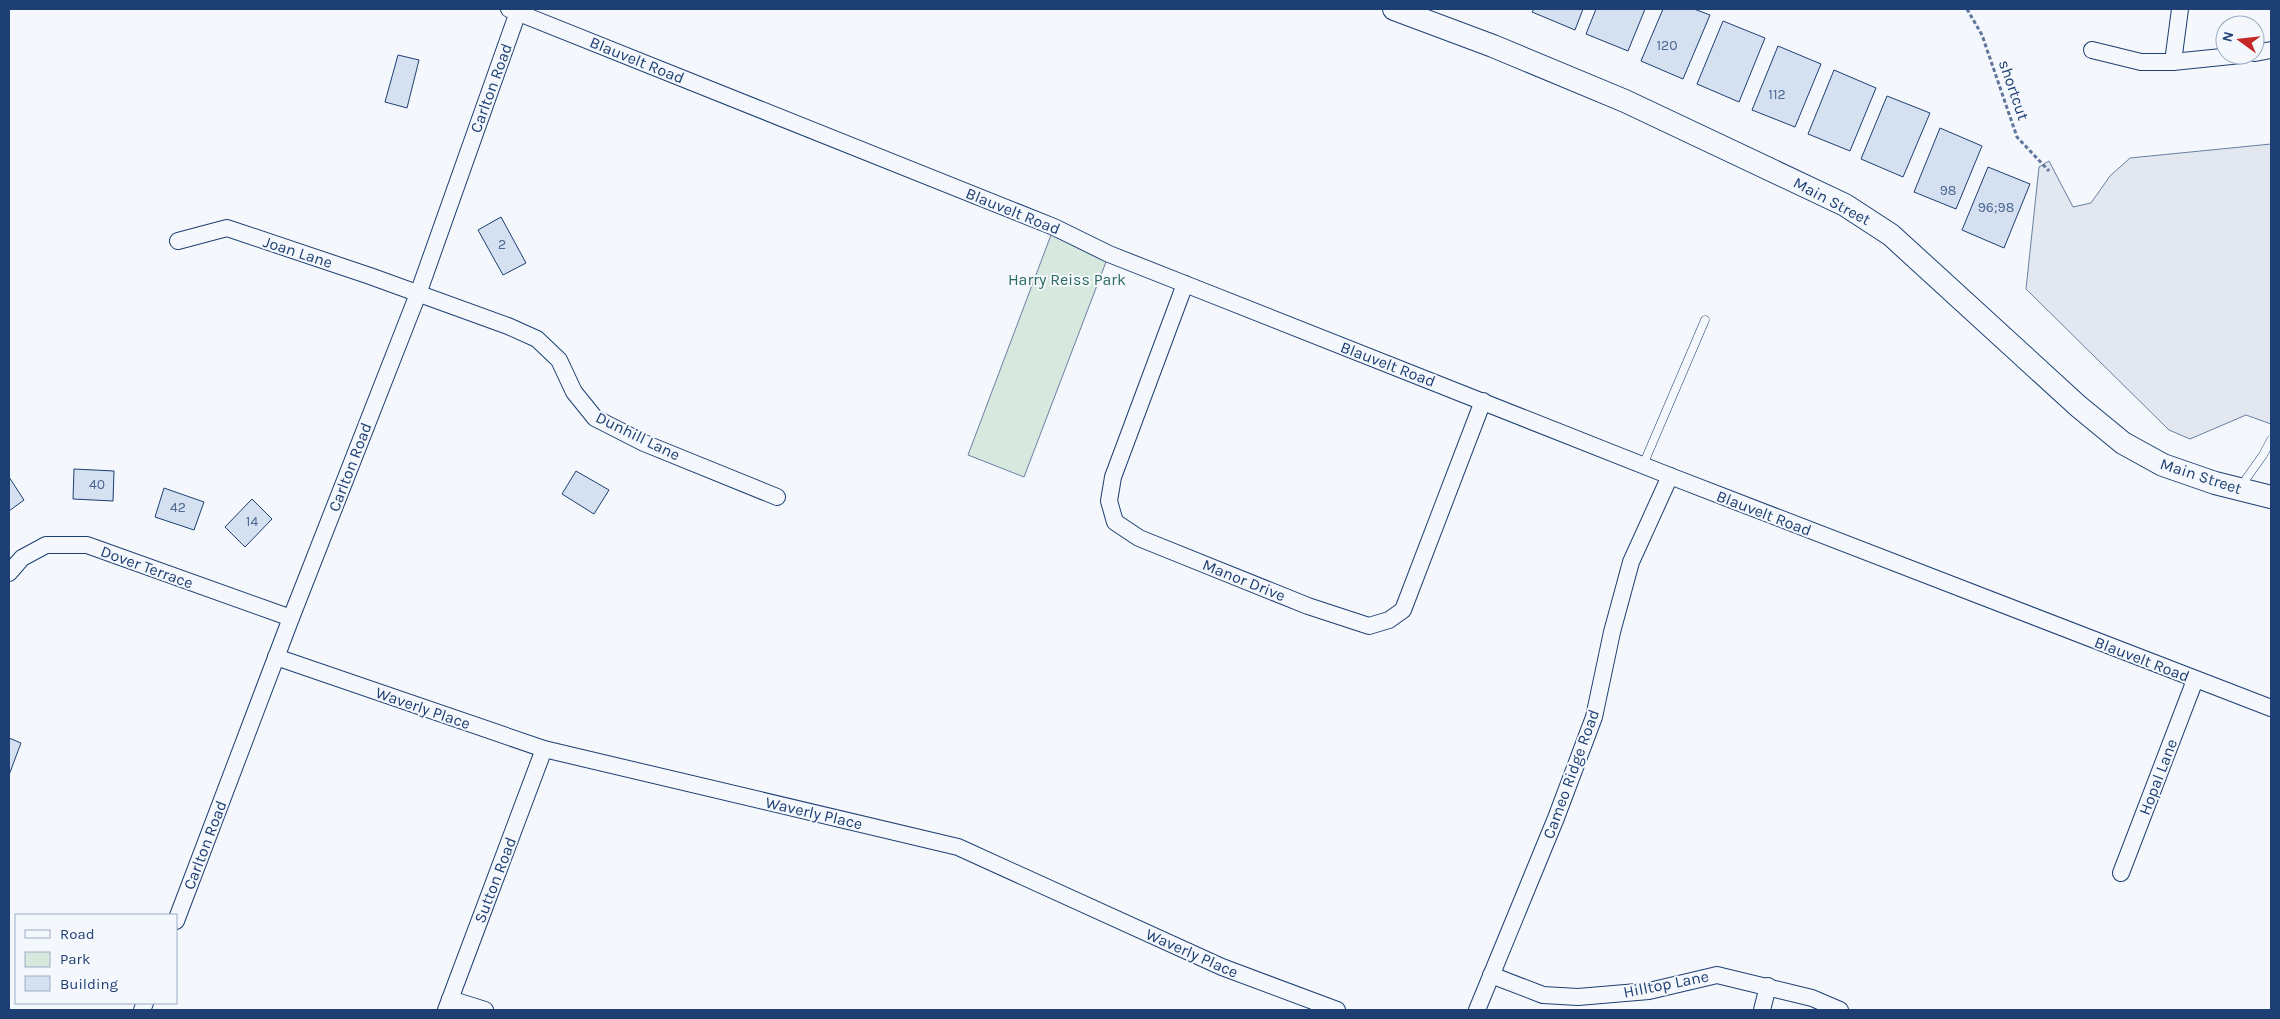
<svg xmlns="http://www.w3.org/2000/svg" width="2280" height="1019" viewBox="0 0 2280 1019" font-family="Karla,sans-serif">
<rect width="100%" height="100%" fill="#f4f7fb"/>
<path fill="#d7e8df" stroke="#687fa3" d="M1054,227L1109,254L1024,477L968,455Z"/>
<path fill="#e3e8f0" stroke="#687fa3" d="M2271,144V424L2246,415L2190,439L2169,430L2026,289L2039,167L2049,161L2073,207L2091,203L2110,176L2130,158Z"/>
<g fill="#d5e0f0" stroke="#1d3f73">
<path d="M1534,9H1583L1575,30L1532,12Z"/>
<path d="M1596,9H1645L1628,51L1586,34Z"/>
<path d="M1663,9H1694L1710,15L1683,79L1641,61Z"/>
<path d="M1723,21L1765,38L1739,102L1697,84Z"/>
<path d="M1778,46L1821,64L1795,127L1752,110Z"/>
<path d="M398,55L419,60L407,108L385,102Z"/>
<path d="M1834,70L1876,88L1850,151L1808,134Z"/>
<path d="M1887,96L1930,113L1903,177L1861,159Z"/>
<path d="M1940,128L1982,146L1956,209L1914,192Z"/>
<path d="M1988,167L2030,184L2004,248L1962,230Z"/>
<path d="M501,217L526,263L503,275L478,230Z"/>
<path d="M74,469L114,471L113,501L73,499Z"/>
<path d="M576,471L609,490L594,514L562,494Z"/>
<path d="M9,477L24,500L9,511Z"/>
<path d="M164,488L204,502L194,530L155,517Z"/>
<path d="M252,499L272,519L245,547L225,527Z"/>
<path d="M9,738L21,743L9,775Z"/>
</g>
<g fill="none" stroke-linecap="round" stroke-linejoin="round">
<defs>
<g id="lane">
<path d="M1643,465L1705,320"/>
<path d="M2241,486L2263,455L2271,440"/>
</g>
<g id="street">
<path d="M509,9L1054,227L1109,254L1185,284L1670,476L2271,708"/>
<path d="M2092,50L2141,62H2173L2241,55"/>
<path d="M2255,53L2271,50"/>
<path d="M2173,62L2180,9"/>
<path d="M178,241L227,228L370,276L508,326L537,339L559,360L574,392L595,418L644,443L777,497"/>
<path d="M1185,284L1113,477L1109,501L1115,522L1139,538L1308,606L1369,626L1389,620L1403,610L1483,401"/>
<path d="M9,573L22,558L46,545H87L291,618"/>
<path d="M276,657L544,749L958,847L1222,967L1337,1010"/>
<path d="M2121,873L2195,680"/>
<path d="M176,921L291,618L418,294L518,12"/>
<path d="M1491,975L1543,995L1578,997L1649,991L1717,975L1812,998L1840,1010"/>
<path d="M450,999L485,1010"/>
<path d="M142,1010L145,1003"/>
<path d="M446,1010L544,749"/>
<path d="M1477,1010L1556,818L1594,717L1612,632L1631,562L1670,476"/>
<path d="M1762,1010L1768,986"/>
</g>
<path id="secondary" d="M1394,9L1493,46L1625,101L1845,205L1891,235L2078,406L2123,443L2163,465L2215,483L2271,497"/>
</defs>
<use href="#lane" stroke="#1d3f73" stroke-width="9"/>
<use href="#street" stroke="#1d3f73" stroke-width="18"/>
<use href="#secondary" stroke="#1d3f73" stroke-width="24"/>
<path stroke="#5e769c" stroke-width="3" stroke-dasharray="4 2.5" stroke-linecap="butt" d="M1967,9L1982,35L2017,137L2049,171"/>
<use href="#lane" stroke="#f4f7fb" stroke-width="8"/>
<use href="#street" stroke="#f4f7fb" stroke-width="16"/>
<use href="#secondary" stroke="#f4f7fb" stroke-width="22"/>
</g>
<g text-anchor="middle" dominant-baseline="central" stroke-width="4" stroke-linejoin="round" paint-order="stroke">
<g font-size="14" fill="#4b6792">
<text x="1667" y="45">120</text>
<text x="1777" y="94">112</text>
<text x="1948" y="190">98</text>
<text x="1996" y="207">96;98</text>
<text x="502" y="244">2</text>
<text x="97" y="484">40</text>
<text x="178" y="507">42</text>
<text x="252" y="521">14</text>
</g>
<g font-size="16" fill="#1d3f73" stroke="#f4f7fb">
<text transform="translate(637 60) rotate(22)">Blauvelt Road</text>
<text transform="translate(491 88) rotate(-70)">Carlton Road</text>
<text transform="translate(2014 90) rotate(71)">shortcut</text>
<text transform="translate(1832 201) rotate(28)">Main Street</text>
<text transform="translate(1013 211) rotate(22)">Blauvelt Road</text>
<text transform="translate(298 252) rotate(18)">Joan Lane</text>
<text transform="translate(1388 364) rotate(21)">Blauvelt Road</text>
<text transform="translate(638 436) rotate(26)">Dunhill Lane</text>
<text transform="translate(350 467) rotate(-69)">Carlton Road</text>
<text transform="translate(2201 476) rotate(18)">Main Street</text>
<text transform="translate(1764 513) rotate(21)">Blauvelt Road</text>
<text transform="translate(147 567) rotate(20)">Dover Terrace</text>
<text transform="translate(1244 580) rotate(22)">Manor Drive</text>
<text transform="translate(2142 659) rotate(21)">Blauvelt Road</text>
<text transform="translate(423 708) rotate(19)">Waverly Place</text>
<text transform="translate(1571 774) rotate(-70)">Cameo Ridge Road</text>
<text transform="translate(2158 777) rotate(-69)">Hopal Lane</text>
<text transform="translate(814 813) rotate(13)">Waverly Place</text>
<text transform="translate(205 845) rotate(-69)">Carlton Road</text>
<text transform="translate(495 880) rotate(-69)">Sutton Road</text>
<text transform="translate(1192 953) rotate(24)">Waverly Place</text>
<text transform="translate(1666 984) rotate(-11)">Hilltop Lane</text>
</g>
<g font-size="16" fill="#2c6c60" stroke="#f4f7fb">
<text x="1067" y="279">Harry Reiss Park</text>
</g>
</g>
<rect width="2280" height="1019" fill="none" stroke="#1d3f73" stroke-width="20"/>
<rect x="15" y="914" width="162" height="90" fill="#f4f7fb" stroke="#9eadc5"/>
<rect x="25" y="930" width="25" height="8" fill="#f4f7fb" stroke="#9eadc5"/>
<text x="60" y="939" font-size="15" fill="#1d3f73">Road</text>
<rect x="25" y="952" width="25" height="15" fill="#d7e8df" stroke="#9eadc5"/>
<text x="60" y="964" font-size="15" fill="#1d3f73">Park</text>
<rect x="25" y="976" width="25" height="15" fill="#d5e0f0" stroke="#9eadc5"/>
<text x="60" y="989" font-size="15" fill="#1d3f73">Building</text>
<g transform="translate(2240 40) rotate(285)"><circle r="24" fill="#f4f7fb" stroke="#9eadc5"/>
<path d="M0-4L9 19L0 12L-9 19Z" fill="#c62828"/>
<text y="-8" font-size="14" font-weight="bold" text-anchor="middle" fill="#1d3f73">N</text>
</g>
</svg>
